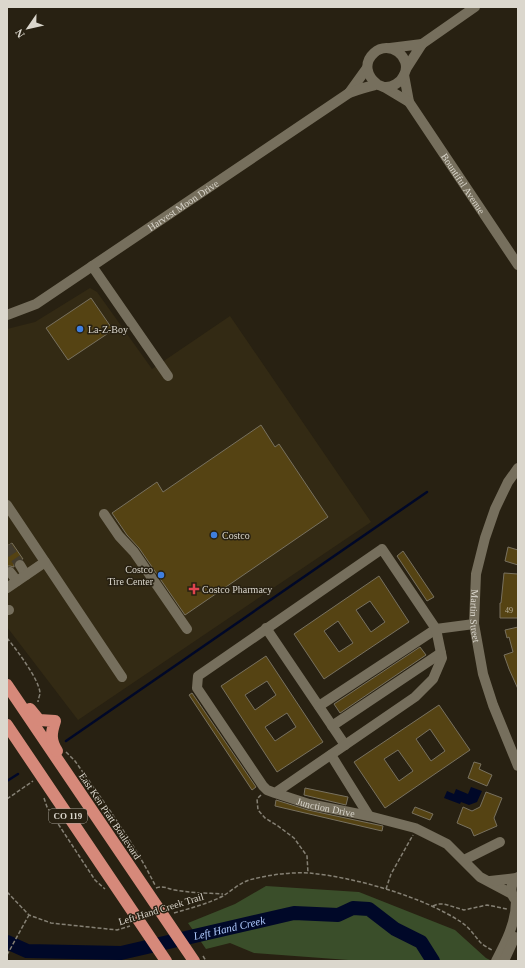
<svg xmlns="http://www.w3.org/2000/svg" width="525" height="968" viewBox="0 0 525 968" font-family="'Times New Roman',serif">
<rect width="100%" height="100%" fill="#282112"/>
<path fill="#332a14" d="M90,288L97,292L152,369L230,316L371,522L78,720L7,627V329L35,322Z"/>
<path fill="#3a4e2a" d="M266,886L359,892L455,930L486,958L492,961H362L254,953L230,943L206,949L188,923L235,904Z"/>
<path fill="#000828" d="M471,787L482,791L477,802L469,805L461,802L460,804L444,798L447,791L454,794L456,789L468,794Z"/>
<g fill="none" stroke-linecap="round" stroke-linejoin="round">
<g stroke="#000828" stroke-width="2.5">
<path d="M66,741L427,492"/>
<path d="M7,781L18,774"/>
</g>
<path stroke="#000828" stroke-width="14" id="s1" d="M7,942L27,951L121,953L294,913L338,915L353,908L369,909L395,929L421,942L433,961"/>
</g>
<g fill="#554313" stroke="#78715f" fill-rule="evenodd">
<path d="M91,298L113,330L68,360L46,328Z"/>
<path d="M261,425L275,447L279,444L328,517L185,615L139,548L127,535L112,513L157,482L163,492Z"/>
<path d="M12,543L23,559L16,560L14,562V567L10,566H7V546Z"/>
<path d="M508,547L518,550V565L505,561Z"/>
<path d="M403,551L434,597L427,601L397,556Z"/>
<path d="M504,573L518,574V618H500V603H501Z"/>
<path d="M379,576L409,622L324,679L294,634ZM370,601L385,622L371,632L356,610ZM338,621L353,643L339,652L324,631Z"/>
<path d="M518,627V689L509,669L504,655L513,652L509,637L507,638L505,630Z"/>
<path d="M420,647L426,655L340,713L334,704Z"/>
<path d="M266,656L323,742L277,772L221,686ZM267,681L276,695L255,710L245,695ZM287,713L296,727L275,741L265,727Z"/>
<path d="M192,693L256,787L252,790L189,695Z"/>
<path d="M439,705L470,750L385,808L354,762ZM430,729L445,751L431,761L416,739ZM398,750L413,771L399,781L384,759Z"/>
<path d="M474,762L481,764L479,769L492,775L487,786L468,778Z"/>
<path d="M305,788L348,797L346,805L304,795Z"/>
<path d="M486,792L502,798L494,818L497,826L474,836L471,829L457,823L463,807L472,811L480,807Z"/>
<path d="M276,800L308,810L383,826L382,831L275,806Z"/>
<path d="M415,807L433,814L430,820L412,813Z"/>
</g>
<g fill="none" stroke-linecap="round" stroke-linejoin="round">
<path stroke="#433c2e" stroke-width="10" stroke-dasharray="10 5" stroke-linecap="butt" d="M7,546L20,565"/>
<g stroke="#858074" stroke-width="1.5" stroke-dasharray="4 2" stroke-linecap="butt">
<path d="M7,638C16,649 39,679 40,693C40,695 38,699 38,702"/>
<path d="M66,752L75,761C103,801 133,841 155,885"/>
<path d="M261,795L257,799L258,810L265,818L278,826L294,838L307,856L308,873"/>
<path d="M44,798L47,807L95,880L105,889"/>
<path d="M7,799L33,781"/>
<path d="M156,888C163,885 168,889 175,890C191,893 207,893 223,894"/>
<path d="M386,889L391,874L413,835"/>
<path d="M7,892L29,915L51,923L117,930L130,926"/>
<path d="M433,906L438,904H444L464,910L487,905L507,909"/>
<path d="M174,913C191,908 207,904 223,896C231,891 240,883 249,880C268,875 289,872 309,873C354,877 424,897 461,922C469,927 474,935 480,942C483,945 488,948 492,950"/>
<path d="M7,955L29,915"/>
<path d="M203,956L206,961"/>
</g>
<g stroke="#766f5d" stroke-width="10">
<path d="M422,44L475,7"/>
<path d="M390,48L422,44L406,69"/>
<path d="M404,75L409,102"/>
<path id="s2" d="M384,87L409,102L518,265"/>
<path d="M349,93L367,68"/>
<path d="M92,266L168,376"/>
<path id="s3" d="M7,315L36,304L349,93C357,90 366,87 375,85C379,84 380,86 384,87C392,88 401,82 404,75C413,57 389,39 374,53C363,63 367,76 377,84"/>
<path id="s4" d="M518,468L508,482L495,509L485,538L476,574L474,624L483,674L493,705L518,766"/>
<path d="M7,505L122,677"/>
<path d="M104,514L119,536L134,552L187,629"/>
<path d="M20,565L26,575"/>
<path d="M10,572L17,581"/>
<path d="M7,588L45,562"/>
<path d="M7,610H9"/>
<path d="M266,628L345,745"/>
<path d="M319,706L436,629L474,624"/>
<path d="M332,726L441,653"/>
<path d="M331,755L369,816"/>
<path id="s5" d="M275,793L415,697L433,679L442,658L436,629L382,549L198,676L197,688L263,786L267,790L275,793L309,804L369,816L415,828L447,844L480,877L512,894"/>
<path d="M464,860L500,842"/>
<path d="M490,881L516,878"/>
<path d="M514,898C509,890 511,883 518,877"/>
<path d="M496,961C506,942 516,923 516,901"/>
<path d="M504,961L515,937"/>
</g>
<g stroke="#d6897a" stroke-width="12">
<path d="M7,685L194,961"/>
<path d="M30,709L39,720L55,721C51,733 50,740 57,751"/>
<path d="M7,725L166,961"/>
</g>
</g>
<g fill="#3f7fe0" stroke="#282112" stroke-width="1.5">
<circle cx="80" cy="329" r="4"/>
<circle cx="214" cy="535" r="4"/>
<circle cx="161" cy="575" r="4"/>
</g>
<path fill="#e0444e" stroke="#282112" stroke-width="1.5" d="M192 583h4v4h4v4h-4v4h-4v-4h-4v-4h4z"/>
<g text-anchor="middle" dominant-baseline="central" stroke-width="3" stroke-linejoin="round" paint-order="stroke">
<g font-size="8" fill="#bab29e">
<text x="509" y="610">49</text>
</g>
<rect fill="#282112" stroke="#a5a095" stroke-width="1" x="49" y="809" width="38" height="14" rx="3"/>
<g font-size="9" font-weight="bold" fill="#dbd7cd">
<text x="68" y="816">CO 119</text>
</g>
<g font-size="10" fill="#dbd7cd" stroke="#282112">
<text stroke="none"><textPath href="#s2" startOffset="127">Bountiful Avenue</textPath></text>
<text stroke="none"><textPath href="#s3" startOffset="208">Harvest Moon Drive</textPath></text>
<text stroke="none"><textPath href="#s4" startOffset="157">Martin Street</textPath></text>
<text stroke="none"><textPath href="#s5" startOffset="765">Junction Drive</textPath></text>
<text transform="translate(110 816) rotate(56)">East Ken Pratt Boulevard</text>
<text transform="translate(161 909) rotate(-17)">Left Hand Creek Trail</text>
</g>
<g font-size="10" fill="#dbd7cd" stroke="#282112" text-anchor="start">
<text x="88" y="329">La-Z-Boy</text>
<text x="222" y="535">Costco</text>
<text x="153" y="569" text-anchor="end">Costco<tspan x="153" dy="12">Tire Center</tspan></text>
<text x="202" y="589">Costco Pharmacy</text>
</g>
<g font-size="11" font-style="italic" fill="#aecafe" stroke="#282112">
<text stroke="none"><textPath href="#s1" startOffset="227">Left Hand Creek</textPath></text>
</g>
</g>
<rect width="525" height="968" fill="none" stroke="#dbd7cd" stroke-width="16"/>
<g transform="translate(28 28) rotate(236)" stroke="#282112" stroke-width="3" paint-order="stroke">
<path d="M0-3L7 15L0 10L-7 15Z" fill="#dbd7cd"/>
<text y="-6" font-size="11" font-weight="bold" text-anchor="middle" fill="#dbd7cd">N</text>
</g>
</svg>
